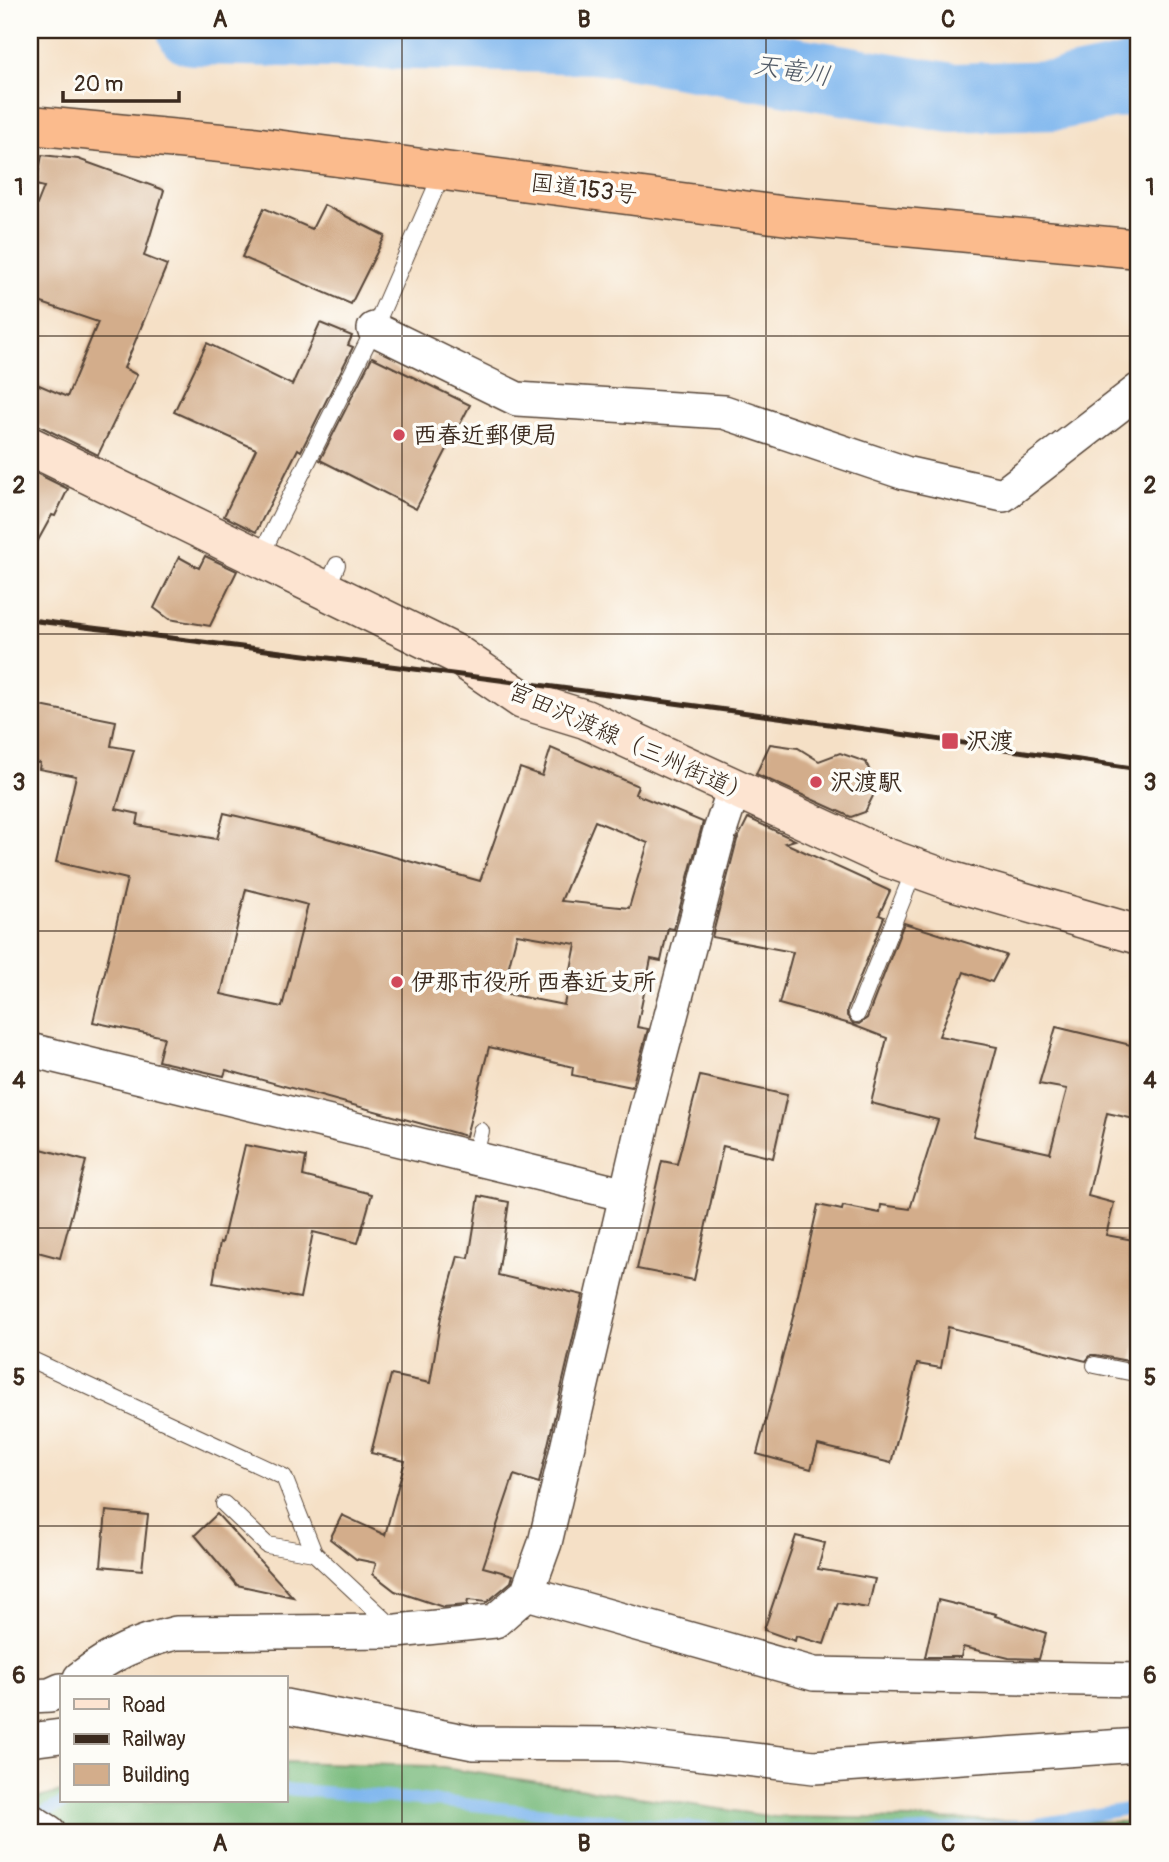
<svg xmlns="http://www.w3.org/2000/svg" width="1169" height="1862" viewBox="0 0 1169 1862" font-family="Pangolin,'Klee One',sans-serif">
<rect width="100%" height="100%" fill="#fdfcf7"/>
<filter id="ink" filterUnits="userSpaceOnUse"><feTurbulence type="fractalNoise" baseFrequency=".0143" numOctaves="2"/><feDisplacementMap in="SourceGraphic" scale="14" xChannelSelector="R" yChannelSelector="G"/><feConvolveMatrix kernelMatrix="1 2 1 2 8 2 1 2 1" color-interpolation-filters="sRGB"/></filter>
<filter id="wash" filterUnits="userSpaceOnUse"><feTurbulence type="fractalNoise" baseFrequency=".00686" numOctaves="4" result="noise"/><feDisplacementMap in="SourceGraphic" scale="28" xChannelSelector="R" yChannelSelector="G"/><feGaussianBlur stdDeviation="1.57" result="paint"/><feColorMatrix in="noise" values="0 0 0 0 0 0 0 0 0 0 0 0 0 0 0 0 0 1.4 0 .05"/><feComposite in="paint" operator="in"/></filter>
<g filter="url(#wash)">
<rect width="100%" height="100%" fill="#f5e0c6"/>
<path fill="#79bb7e" stroke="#5a724e" stroke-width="2" d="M285,1762L429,1766L774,1817L1123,1822L1139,1819V1832H34L35,1799L61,1792V1801H285Z"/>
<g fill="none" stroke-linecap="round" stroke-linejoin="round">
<g stroke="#7eb6ee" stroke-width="12">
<path d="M285,1789L446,1802L665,1826L756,1831L903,1832L1032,1825L1139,1807"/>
<path d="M33,1818L68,1801"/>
</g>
<path stroke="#7eb6ee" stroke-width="70" d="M192,30L598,39L952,98L1058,95L1139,78"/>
</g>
<g id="blocks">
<g fill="#d3ad8b" fill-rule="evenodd">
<path d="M42,155L78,159L164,190L144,256L167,265L124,368L137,375L98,455L40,426L30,424V381L67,397L98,322L30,299V222L44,187L36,185Z"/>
<path d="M324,205L385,236L351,304L242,257L264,208L312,229Z"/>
<path d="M320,323L352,336L348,345L353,347L301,451L298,449L256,532L224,516L256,449L174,412L207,343L292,385Z"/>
<path d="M372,357L470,405L416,509L320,460Z"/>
<path d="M30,470L68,489L55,516L52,515L30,555Z"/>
<path d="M205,556L237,571L210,626L169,619L154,608L179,557L199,568Z"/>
<path d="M30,704L116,721L111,746L134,750L116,809L139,814L137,825L217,839L224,813L309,833L480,881L520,768L542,776L551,748L638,786L635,794L703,822L674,929L668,928L661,961L651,959L637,1027L648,1029L632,1087L572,1075L573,1067L489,1047L466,1136L226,1070L224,1076L158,1061L164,1037L93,1022L127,879L56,862L76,776L39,769L40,763L30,762ZM595,821L648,843L629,908L561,901ZM246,889L308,905L282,1007L221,994ZM517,934L576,944L564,1005L502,993Z"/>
<path d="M770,744L798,748L819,761L840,753L866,762L877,788L865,812L851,817L756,774Z"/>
<path d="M748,818L795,840L785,843L890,891L879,915L884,917L847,1010V1016L853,1023L859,1024L867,1018L904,923L1006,955L992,982L964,972L939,1036L997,1047L973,1136L1050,1153L1067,1089L1039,1084L1056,1027L1139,1047V1120L1107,1113L1088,1196L1114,1203L1106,1235L1139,1241V1322L1133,1362L1096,1355H1091L1086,1361L1082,1360L948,1327L941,1368L917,1364L891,1463L818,1445L811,1469L757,1454L794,1313L818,1205L842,1210L843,1206L880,1213L881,1205L910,1209L938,1120L871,1103L887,1038L850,1024L779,1004L793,952L712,937L737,840Z"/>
<path d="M700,1076L787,1095L773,1158L723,1146L694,1280L637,1269L662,1161L677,1164Z"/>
<path d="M245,1145L306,1157L303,1176L372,1194L358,1243L313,1232L300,1298L213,1283L220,1242L222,1243Z"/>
<path d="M30,1146L86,1161L60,1258L30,1250Z"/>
<path d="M479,1196L509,1202L498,1275L583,1295L539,1483L514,1475L483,1567L513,1575L511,1582L487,1602L468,1600L467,1605L443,1607L395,1591L373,1574L376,1563L356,1559L330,1539L342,1515L385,1535L405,1461L371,1453L391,1375L430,1383L441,1317L458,1256L469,1258Z"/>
<path d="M106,1511L148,1515L142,1570L101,1566Z"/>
<path d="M217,1514L293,1597L237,1585L195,1535Z"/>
<path d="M796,1536L825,1543L818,1569L875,1579L868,1608L838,1603L824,1644L796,1636L795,1641L764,1630Z"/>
<path d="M938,1600L996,1614L995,1616L1046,1633L1039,1659L1009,1658L963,1647L961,1657H925Z"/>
</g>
</g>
</g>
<g filter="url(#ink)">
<use href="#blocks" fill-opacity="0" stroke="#574537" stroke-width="2"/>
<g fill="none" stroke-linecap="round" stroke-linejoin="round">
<defs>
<g id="lane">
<path d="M260,557L374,329L443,171"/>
<path d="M333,574L337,565"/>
<path d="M857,1014L915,868"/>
<path d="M474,1158L481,1131"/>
<path d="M30,1359L284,1477L314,1553L393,1627"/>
<path d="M1095,1365L1139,1374"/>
<path d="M224,1504L267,1545L314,1553"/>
</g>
<g id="street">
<path d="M374,329L517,399L724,412L905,473L1003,495L1139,390"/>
<path d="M30,1050L626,1195"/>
<path d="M527,1593L545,1543L645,1114L719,834L734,789"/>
<path d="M80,1678C111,1654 138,1642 176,1633L397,1631L495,1621L527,1593L814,1674L1139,1680"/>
<path d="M30,1696L50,1695L61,1690"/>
<path d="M285,1706L474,1743L620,1744L814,1767L1139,1745"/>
<path d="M30,1740L61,1736"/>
<path d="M30,1820L49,1832"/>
</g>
<path id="secondary" d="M30,446L456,654L523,700L585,719L885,857L952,881L1139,935"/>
<path id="highway" d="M30,125L253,146L788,216L1139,249"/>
</defs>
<use href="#lane" stroke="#574537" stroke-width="18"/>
<use href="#street" stroke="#574537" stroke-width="36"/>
<use href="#secondary" stroke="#574537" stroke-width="41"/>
<use href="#highway" stroke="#574537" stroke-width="41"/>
<use href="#lane" stroke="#fff" stroke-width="16"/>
<use href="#street" stroke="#fff" stroke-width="33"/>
<use href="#secondary" stroke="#fde4d1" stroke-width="38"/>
<use href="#highway" stroke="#fbbb8d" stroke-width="38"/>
<path stroke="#3b2a1e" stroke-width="5" d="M30,620C400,667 770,713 1139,769"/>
</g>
</g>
<path fill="none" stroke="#3b2a1e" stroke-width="2" stroke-opacity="0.55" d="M402,30V1832M766,30V1832M30,336H1139M30,634H1139M30,931H1139M30,1228H1139M30,1526H1139"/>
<g fill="#d1495b" stroke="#fdfcf7" stroke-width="2.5">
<circle cx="399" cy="435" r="7"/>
<rect x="941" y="732" width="18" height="18" rx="3.5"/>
<circle cx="816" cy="782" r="7"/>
<circle cx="397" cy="982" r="7"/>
</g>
<g text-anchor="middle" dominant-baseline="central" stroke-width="7" stroke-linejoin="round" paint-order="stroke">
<g font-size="24" fill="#3b2a1e" stroke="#fdfcf7">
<text transform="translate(584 189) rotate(7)">国道153号</text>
<text transform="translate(630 743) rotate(24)">宮田沢渡線（三州街道）</text>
</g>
<g font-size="24" font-weight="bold" fill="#3b2a1e" stroke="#fdfcf7" text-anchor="start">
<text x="413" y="435">西春近郵便局</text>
<text x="966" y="741">沢渡</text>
<text x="830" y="782">沢渡駅</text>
<text x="411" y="982">伊那市役所 西春近支所</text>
</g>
<g font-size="26" font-style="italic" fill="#525b67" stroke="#fdfcf7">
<text transform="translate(792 71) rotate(9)">天竜川</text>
</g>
</g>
<rect width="1169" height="1862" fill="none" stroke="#fdfcf7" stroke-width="77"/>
<rect x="60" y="1676" width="228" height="126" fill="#fdfcf7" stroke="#afa8a0" stroke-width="2"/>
<rect x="74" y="1699" width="35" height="10" fill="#fde4d1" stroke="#afa8a0" stroke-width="2"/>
<text x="122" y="1712" font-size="21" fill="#3b2a1e">Road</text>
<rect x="74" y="1734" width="35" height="10" fill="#3b2a1e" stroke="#afa8a0" stroke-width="2"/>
<text x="122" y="1746" font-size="21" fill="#3b2a1e">Railway</text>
<rect x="74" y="1764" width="35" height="21" fill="#d3ad8b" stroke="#afa8a0" stroke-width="2"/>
<text x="122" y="1782" font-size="21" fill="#3b2a1e">Building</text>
<path d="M63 91v10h116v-10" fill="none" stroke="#3b2a1e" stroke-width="3.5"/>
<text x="74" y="91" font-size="21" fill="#3b2a1e" stroke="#fdfcf7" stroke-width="5" paint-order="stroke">20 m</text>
<rect x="38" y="38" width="1092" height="1786" fill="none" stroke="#3b2a1e" stroke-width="2.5"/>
<g font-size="23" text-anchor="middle" font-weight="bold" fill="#3b2a1e">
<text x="220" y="27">A</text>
<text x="584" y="27">B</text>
<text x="948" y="27">C</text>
<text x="19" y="195">1</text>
<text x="1150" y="195">1</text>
<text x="19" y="493">2</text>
<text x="1150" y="493">2</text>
<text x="19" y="790">3</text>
<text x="1150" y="790">3</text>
<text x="19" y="1088">4</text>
<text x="1150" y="1088">4</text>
<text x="19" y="1385">5</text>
<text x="1150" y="1385">5</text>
<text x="19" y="1683">6</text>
<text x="1150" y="1683">6</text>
<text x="220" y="1851">A</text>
<text x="584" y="1851">B</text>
<text x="948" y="1851">C</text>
</g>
</svg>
